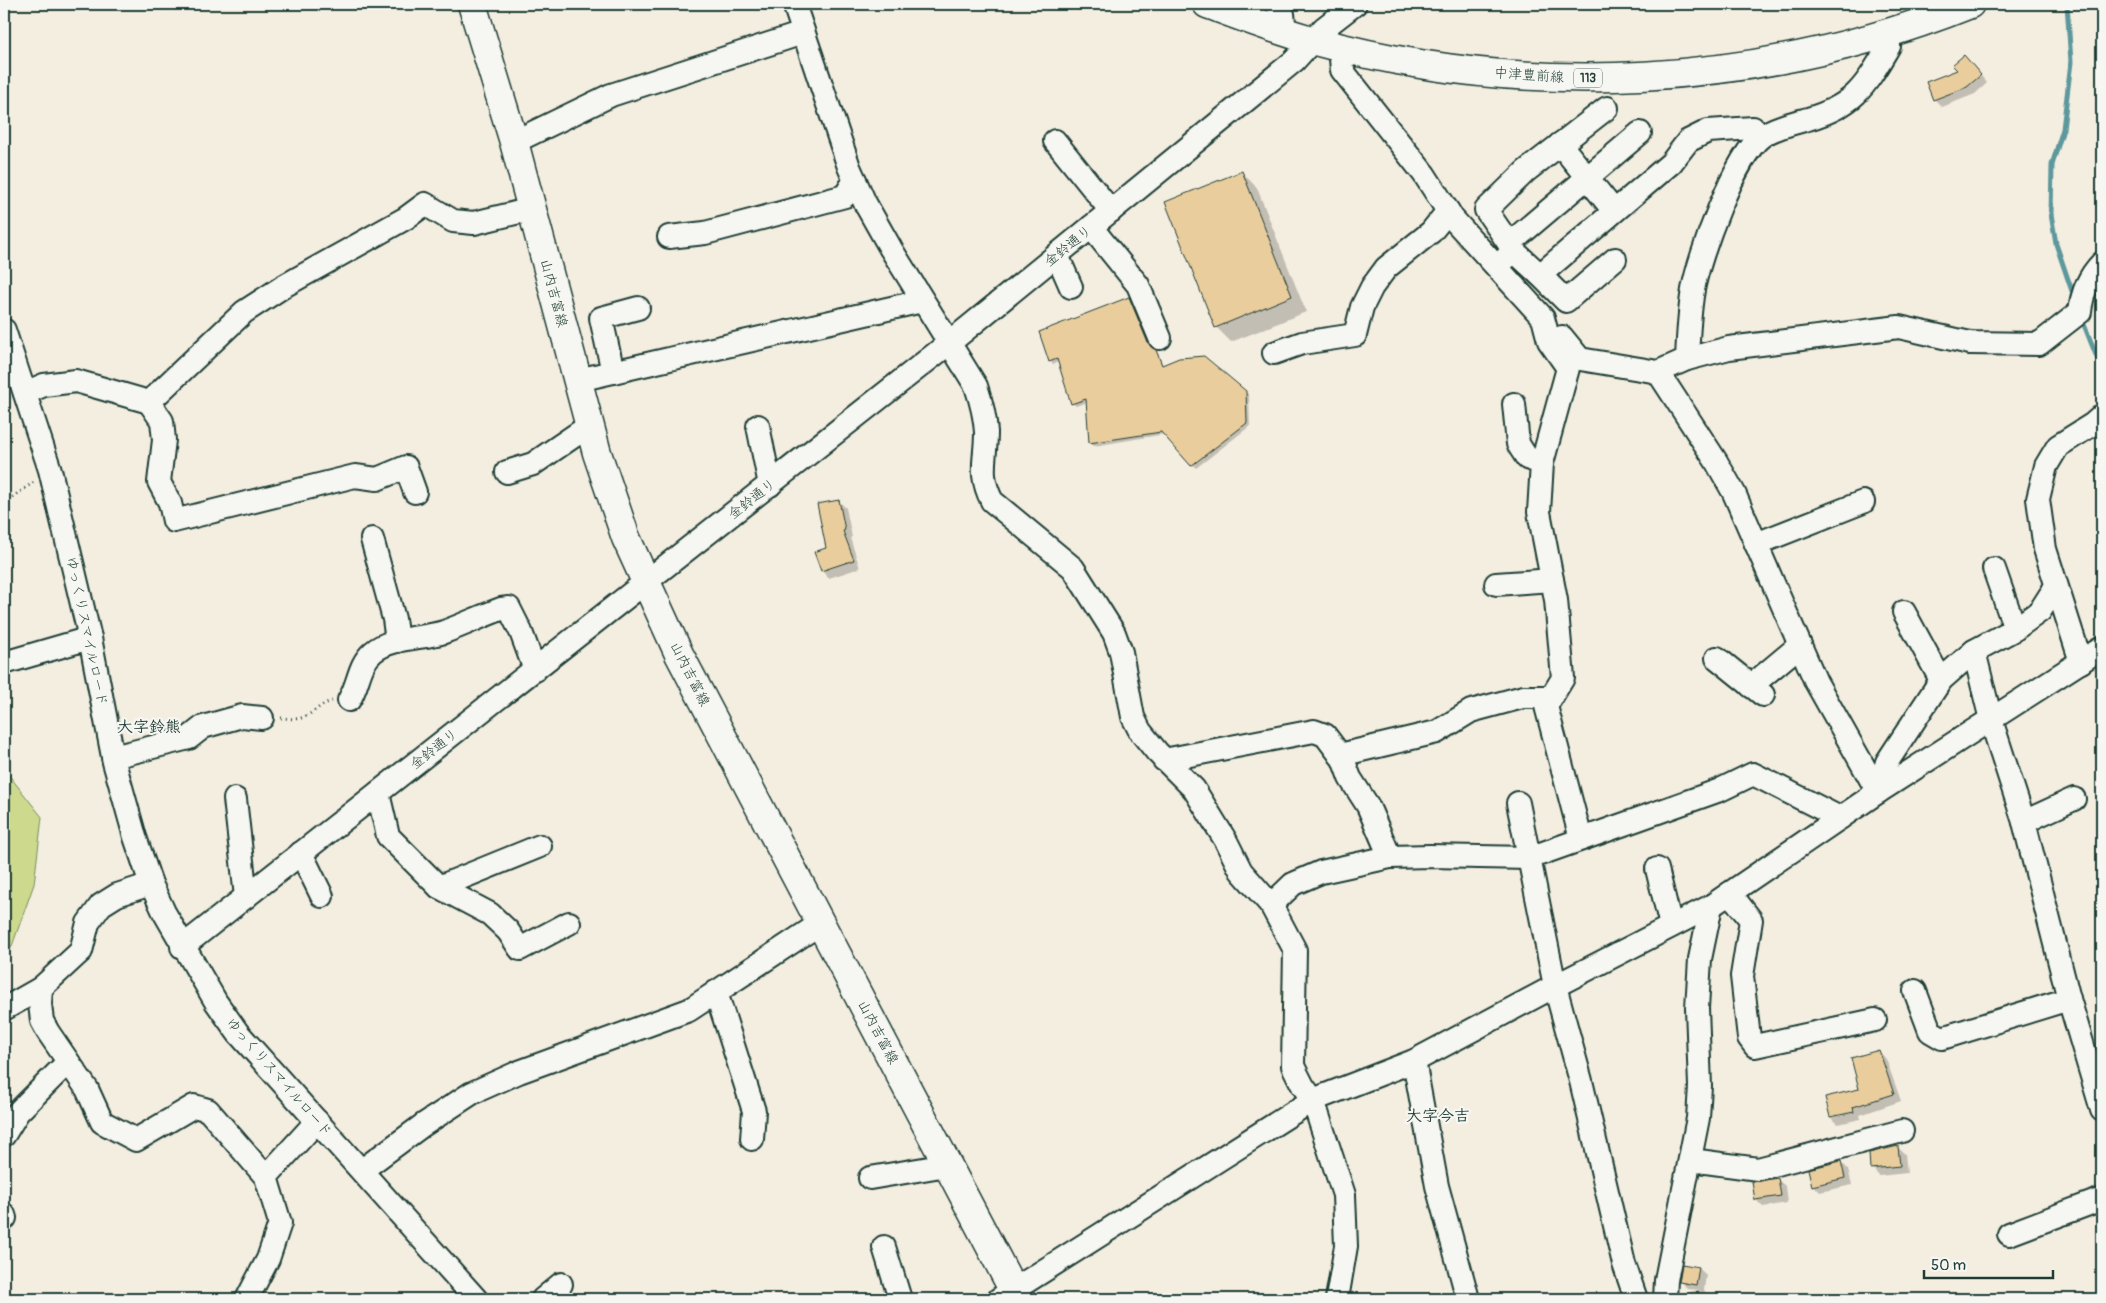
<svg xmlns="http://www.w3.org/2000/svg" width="2106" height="1303" viewBox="0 0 2106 1303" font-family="Pangolin,'Klee One',sans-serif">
<rect width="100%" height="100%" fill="#f4eee1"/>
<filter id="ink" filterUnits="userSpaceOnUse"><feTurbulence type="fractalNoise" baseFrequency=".02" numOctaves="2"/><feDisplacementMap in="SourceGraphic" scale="10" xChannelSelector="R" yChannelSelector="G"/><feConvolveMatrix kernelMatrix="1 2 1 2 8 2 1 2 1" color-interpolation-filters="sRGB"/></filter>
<g filter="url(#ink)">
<path fill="#cdd98c" stroke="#768b60" d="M4,769L42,817L34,884L12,946L4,953Z"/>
<g fill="#0003">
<path d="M1971,64L1987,83L1975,94L1942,107L1934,99Z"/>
<path d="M1242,172L1257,188L1306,312L1231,342L1216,327Z"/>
<path d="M1129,299L1132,302L1151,347L1159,355L1163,366L1245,392L1249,395L1250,426L1196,468L1165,434L1094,446L1090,443L1088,402L1076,406L1072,403L1059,362L1053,364L1050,361Z"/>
<path d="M839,501L846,508L852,537L850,538L860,568L829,578L822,571L816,553L828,549Z"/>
<path d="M1879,1051L1886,1059L1901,1101L1860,1115L1861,1119L1838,1124L1831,1117L1861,1090Z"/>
<path d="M1897,1147L1905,1154L1907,1173L1879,1176L1872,1168Z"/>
<path d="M1841,1162L1848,1169L1852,1185L1820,1192L1813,1185Z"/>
<path d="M1777,1179L1785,1186L1787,1203L1763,1207L1756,1200L1754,1183Z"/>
<path d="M1699,1268L1706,1275L1704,1290L1711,1299H1691L1690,1292L1699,1290L1688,1289L1680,1281Z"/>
</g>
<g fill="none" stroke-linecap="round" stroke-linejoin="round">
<g stroke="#5d989c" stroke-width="5">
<path d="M2067,4L2071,62L2063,129L2052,165L2051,214L2056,244L2074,297"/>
<path d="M2081,317L2102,370"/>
</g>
</g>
<g fill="#eacd9d" stroke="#1f3d34">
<path d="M1964,55L1981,75L1967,87L1933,100L1926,82L1957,70L1952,65Z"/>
<path d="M1242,171L1292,296L1215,328L1165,202Z"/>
<path d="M1129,297L1148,343L1156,350L1162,365L1179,358L1204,356L1246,391L1247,423L1191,466L1161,432L1089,443L1086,399L1071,404L1057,359L1049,362L1039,332Z"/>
<path d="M839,500L845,530L843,531L854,560L821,571L814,552L826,548L817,504Z"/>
<path d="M1879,1050L1894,1094L1853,1107L1854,1112L1830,1117L1825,1097L1859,1089L1851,1058Z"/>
<path d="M1898,1146L1900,1166L1870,1169L1869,1153Z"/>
<path d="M1841,1161L1845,1178L1812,1186L1808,1169Z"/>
<path d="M1778,1178L1781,1196L1755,1200L1752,1182Z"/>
<path d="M1682,1264L1699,1267L1696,1285L1679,1282Z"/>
</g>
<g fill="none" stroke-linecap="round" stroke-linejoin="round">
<defs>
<g id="minor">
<path d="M794,4L849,167L865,203L891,249L976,386C981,401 985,415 986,432C986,461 978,473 992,501L1073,568L1114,633L1121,652L1133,717L1140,731L1157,752L1194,789L1226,841L1241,871L1271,905L1295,950L1293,1066L1303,1086L1313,1100L1344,1195L1346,1246L1337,1299"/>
<path d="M1277,4L1283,14L1285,32"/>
<path d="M1340,47L1342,70L1424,174L1453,219L1543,318L1549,341L1568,368L1542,463L1539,512L1556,600L1563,678L1546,706L1581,839"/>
<path d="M1055,141L1111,211"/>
<path d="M514,142L611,95L803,33"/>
<path d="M1560,144L1614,211"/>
<path d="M1091,227L1138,285L1160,338"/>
<path d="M669,237L705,233L845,196L855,180"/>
<path d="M1509,244L1640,133"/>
<path d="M1514,251L1486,210L1526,171L1607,108"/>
<path d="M1057,255L1071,287"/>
<path d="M1497,266L1514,251L1540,275L1671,163L1688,141L1708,131L1753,128L1761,136"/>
<path d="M1540,275L1566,301L1615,259"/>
<path d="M4,330L50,470L90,638L114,762L135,837L151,884L164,912L216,1002L238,1033L476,1299"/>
<path d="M1562,337L1580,359L1658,372L1687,359C1688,336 1689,313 1693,290C1699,256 1735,156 1762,136C1775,127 1793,123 1808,119C1856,105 1865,86 1889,46L1883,35"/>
<path d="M1274,353L1302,343L1355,335L1362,307L1372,287L1386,268L1431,232L1448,211"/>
<path d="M1687,359L1729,348L1899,327L1970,343L2039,344L2080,312C2082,293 2088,277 2102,263"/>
<path d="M613,372L601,318L638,308"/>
<path d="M1658,372L1716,461L1734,493L1816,682L1878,792"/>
<path d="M578,380L922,301"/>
<path d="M25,393L44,385L76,381L149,402L244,312L284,286L406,218L425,204L453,221L474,223L532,209"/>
<path d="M149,402L162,421L164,440L159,482L170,503L174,521L355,476L377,479L406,467L415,492"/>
<path d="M1514,404L1518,444L1527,458L1542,463"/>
<path d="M758,426L770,485"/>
<path d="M507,472L533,464L590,425"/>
<path d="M372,539L394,619L397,641"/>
<path d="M1756,544L1863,502"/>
<path d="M1496,584L1552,580"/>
<path d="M2015,629L2040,611L2056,586"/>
<path d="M1974,651L2015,629L1994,569"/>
<path d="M1717,658L1763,695"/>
<path d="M2081,662L2045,549L2038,499L2046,466L2058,446L2093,424L2102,416"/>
<path d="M4,663L90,638"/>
<path d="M1941,680L1974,651L1991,720L2024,822L2069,999L2102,1110"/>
<path d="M1751,686L1800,645"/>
<path d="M349,700C359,685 358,665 373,652C390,637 422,639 444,632C463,625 482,616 501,609L509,608L521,632L535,670"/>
<path d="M1340,755L1437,732L1471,711L1523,697H1551"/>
<path d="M113,757L189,738L203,727L242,716L262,718"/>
<path d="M1164,760L1314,731L1325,735L1343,759L1350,778L1368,806L1390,857"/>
<path d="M1878,792L1887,762L1941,680L1904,612"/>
<path d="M378,793L388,836L439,887L490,914L508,931L520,949L569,923"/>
<path d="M235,799L246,897"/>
<path d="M1518,803L1555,986L1581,1081L1624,1264L1636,1299"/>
<path d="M2024,822L2074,799"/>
<path d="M301,853L322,896"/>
<path d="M1657,869L1671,926"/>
<path d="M439,887L540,846"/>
<path d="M1730,893L1751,920L1742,976L1749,1038L1755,1046L1875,1020"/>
<path d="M1271,905L1293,884L1321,872L1390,857L1430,856L1529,858L1720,790L1753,774L1840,818"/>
<path d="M182,947L948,344L1294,61L1324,28L1355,4"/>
<path d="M41,988L40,1004L42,1021L48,1032L87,1089L102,1122L136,1140L194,1106L208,1110L266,1177"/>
<path d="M1915,991L1930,1031L1942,1038L2069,999"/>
<path d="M716,992L754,1111L752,1139"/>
<path d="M4,1009L41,988L81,951L88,923L101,905L117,895L151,884"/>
<path d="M1414,1061L1437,1186L1468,1299"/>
<path d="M4,1135L18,1112L68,1062"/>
<path d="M1691,1160L1758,1169L1902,1131"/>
<path d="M362,1170L423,1125L472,1093L519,1072L689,1010L821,923"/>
<path d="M870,1178L947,1165"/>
<path d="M4,1215L5,1218"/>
<path d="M2009,1234L2102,1199"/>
<path d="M884,1247L900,1299"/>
<path d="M247,1299L268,1259L280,1223L266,1177L317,1121"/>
<path d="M543,1299L561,1284"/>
<path d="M999,1299L1313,1100L1414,1061L1555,986L1711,906L1878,792L2102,648"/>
<path d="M1665,1299L1666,1280L1698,1118L1700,1086L1697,1008L1700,959L1711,906"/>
</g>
<g id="major">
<path d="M472,4L514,142L597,453L626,538L679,654L1018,1299"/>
<path d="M1207,4C1242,17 1278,31 1315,41C1529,100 1764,87 1970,4"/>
</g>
</defs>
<use href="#minor" stroke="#1f3d34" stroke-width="26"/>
<use href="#major" stroke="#1f3d34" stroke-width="31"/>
<g stroke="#1f3d34" stroke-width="3" stroke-dasharray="1 4" stroke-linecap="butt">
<path d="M4,503L34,482"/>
<path d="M281,718C287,718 295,720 301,718C312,715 320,704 332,701"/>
</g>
<use href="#minor" stroke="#f6f6f2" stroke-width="22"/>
<use href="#major" stroke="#f6f6f2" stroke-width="28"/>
</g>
</g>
<g text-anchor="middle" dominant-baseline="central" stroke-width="4.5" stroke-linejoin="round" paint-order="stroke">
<rect fill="#f6f6f2" stroke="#60746d" stroke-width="1" x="1574" y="68.5" width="28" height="19" rx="4"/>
<g font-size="12" font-weight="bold" fill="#1f3d34">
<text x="1588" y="78">113</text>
</g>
<g font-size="14" fill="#1f3d34" stroke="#f6f6f2">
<text transform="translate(1529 75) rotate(4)">中津豊前線</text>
<text transform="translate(1068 246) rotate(-39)">金鈴通り</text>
<text transform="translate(554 293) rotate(75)">山内吉富線</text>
<text transform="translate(752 499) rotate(-38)">金鈴通り</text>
<text transform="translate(87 631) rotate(78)">ゆっくりスマイルロード</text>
<text transform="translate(690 674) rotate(63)">山内吉富線</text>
<text transform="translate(434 749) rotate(-38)">金鈴通り</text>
<text transform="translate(878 1032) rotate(62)">山内吉富線</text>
<text transform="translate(279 1077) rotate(49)">ゆっくりスマイルロード</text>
</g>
<g font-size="16" font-weight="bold" fill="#1f3d34" stroke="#f6f6f2">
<text x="149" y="727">大字鈴熊</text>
<text x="1438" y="1116">大字今吉</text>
</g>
</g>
<rect width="2106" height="1303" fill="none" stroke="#f6f6f2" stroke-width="20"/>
<rect x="10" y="10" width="2086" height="1283" fill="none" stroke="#1f3d34" stroke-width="2" filter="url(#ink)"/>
<path d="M1924 1270v8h129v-8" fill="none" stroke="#1f3d34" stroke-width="2.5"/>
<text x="1931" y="1270" font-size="15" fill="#1f3d34" stroke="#f6f6f2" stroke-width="4" paint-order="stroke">50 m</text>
</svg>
